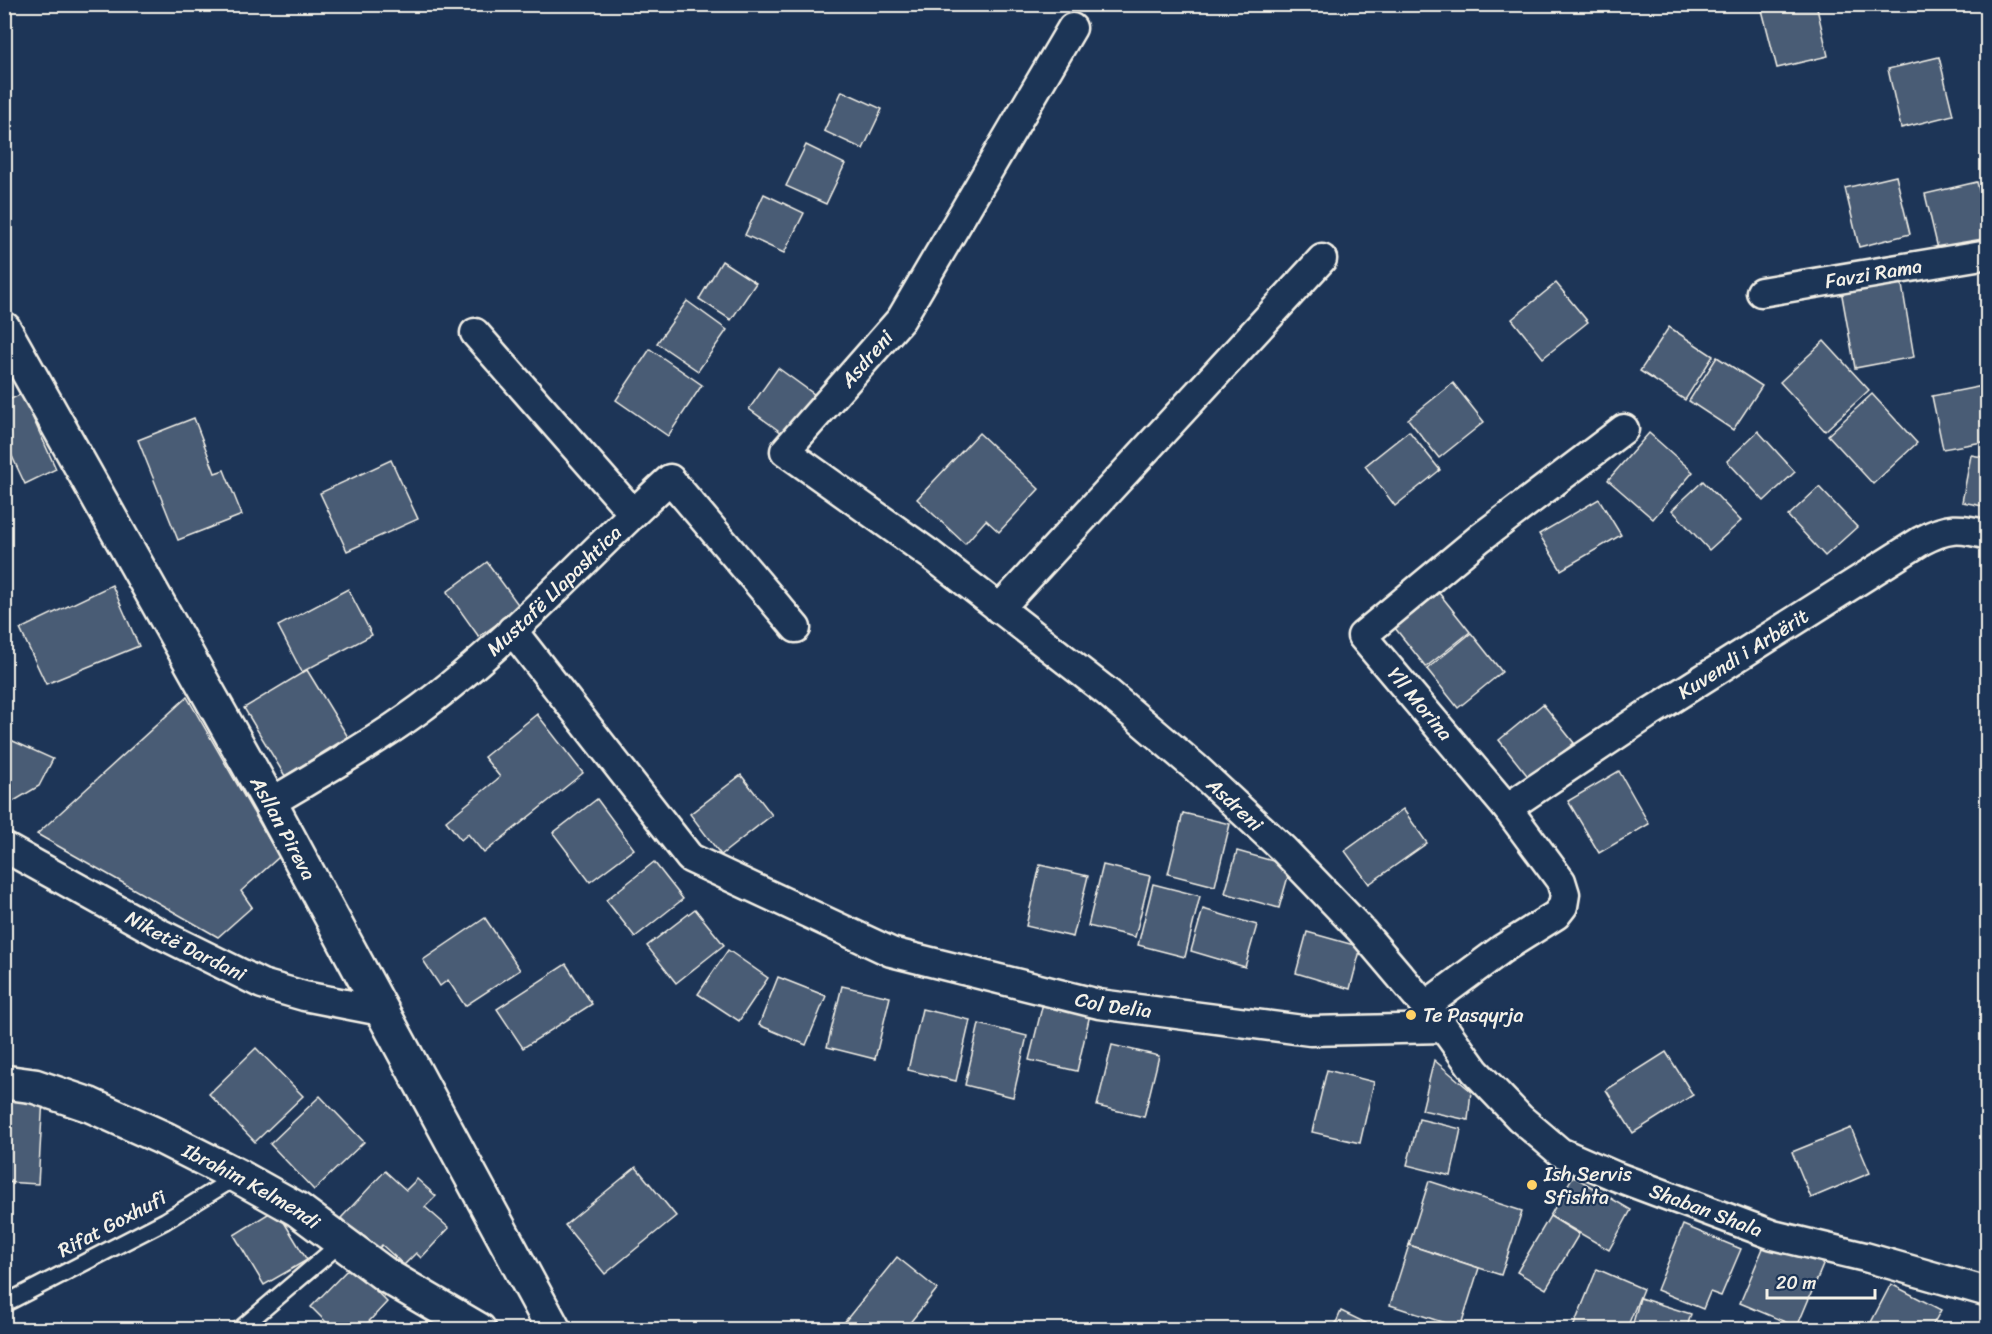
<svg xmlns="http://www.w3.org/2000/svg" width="1992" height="1334" viewBox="0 0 1992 1334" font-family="Sriracha,sans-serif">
<rect width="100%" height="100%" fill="#1d3557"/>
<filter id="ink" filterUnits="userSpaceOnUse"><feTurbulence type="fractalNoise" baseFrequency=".0167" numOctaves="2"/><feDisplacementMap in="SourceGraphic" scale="12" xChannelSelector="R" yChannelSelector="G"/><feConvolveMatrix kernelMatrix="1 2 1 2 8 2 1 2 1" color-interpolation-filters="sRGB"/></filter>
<g filter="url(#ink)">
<g fill="#485b74" stroke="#f4f1e8" stroke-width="1.5">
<path d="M1785,4H1816L1828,56L1777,68L1762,10Z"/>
<path d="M1939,57L1953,115L1901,128L1888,69Z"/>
<path d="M842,91L882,109L863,149L824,131Z"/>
<path d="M806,145L845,164L826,204L786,186Z"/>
<path d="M1896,176L1910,234L1859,247L1845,188Z"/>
<path d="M1977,182L1988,226V241L1939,253L1925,194Z"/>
<path d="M764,194L804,213L784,253L745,235Z"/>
<path d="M722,261L756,283L731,320L699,299Z"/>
<path d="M1901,279L1914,357L1855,368L1841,290Z"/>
<path d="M1556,283L1588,322L1543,358L1512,319Z"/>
<path d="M687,301L727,330L698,371L657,343Z"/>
<path d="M1669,327L1713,356L1685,400L1640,371Z"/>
<path d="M1824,341L1869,390L1825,431L1780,382Z"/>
<path d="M650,349L702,385L668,436L616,400Z"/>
<path d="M1717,357L1762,386L1733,430L1689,401Z"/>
<path d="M778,368L818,397L789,438L749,409Z"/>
<path d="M1453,383L1484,422L1439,458L1408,419Z"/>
<path d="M1988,385V441L1943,449L1932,396Z"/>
<path d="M22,394L56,469L25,484L10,452L4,455V402Z"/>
<path d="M1872,394L1917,443L1873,484L1828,435Z"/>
<path d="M194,418L215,473L224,470L242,515L178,540L138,440Z"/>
<path d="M1409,431L1440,470L1395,506L1365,466Z"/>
<path d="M1758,431L1795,472L1764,501L1727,461Z"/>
<path d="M979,433L1039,489L999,532L986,520L965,544L917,499Z"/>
<path d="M1649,433L1693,472L1653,519L1608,480Z"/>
<path d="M1971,455L1988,458V507L1962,502Z"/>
<path d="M391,460L418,519L347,551L320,493Z"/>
<path d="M1703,481L1741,521L1709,550L1672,510Z"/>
<path d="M1819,487L1857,527L1825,556L1788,516Z"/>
<path d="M1599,499L1621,535L1561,570L1539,534Z"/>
<path d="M487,562L520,607L479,637L447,592Z"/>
<path d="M112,585L139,646L46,684L20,629Z"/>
<path d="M348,589L372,635L302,672L278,626Z"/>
<path d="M1439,593L1470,632L1426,667L1395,628Z"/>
<path d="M1471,633L1502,672L1458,708L1427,669Z"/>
<path d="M307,670L348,737L285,776L244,708Z"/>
<path d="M187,697L279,857L241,891L252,907L218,937L37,834Z"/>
<path d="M1543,704L1574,743L1530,779L1499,740Z"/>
<path d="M537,714L583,773L484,853L468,834L461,840L446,821L500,777L484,757Z"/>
<path d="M4,737L53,759L39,786L4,807Z"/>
<path d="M1619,771L1649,824L1599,853L1568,801Z"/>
<path d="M741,775L772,815L721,855L690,814Z"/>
<path d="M597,799L634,849L590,882L553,833Z"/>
<path d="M1403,809L1427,843L1369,884L1345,851Z"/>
<path d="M1183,813L1230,824L1215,886L1168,874Z"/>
<path d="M1237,851L1291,866L1279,908L1225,893Z"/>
<path d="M654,862L683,899L635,937L606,900Z"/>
<path d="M1040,865L1088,876L1073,937L1026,926Z"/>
<path d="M1103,865L1150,876L1135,937L1088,926Z"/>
<path d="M1153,884L1200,896L1185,957L1138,945Z"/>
<path d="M695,909L724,945L676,983L647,946Z"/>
<path d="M1203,909L1257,925L1245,967L1191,951Z"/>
<path d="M485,918L520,970L465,1006L448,980L440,986L423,960Z"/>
<path d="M1307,932L1361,947L1350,989L1296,973Z"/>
<path d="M728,950L768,978L739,1021L698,994Z"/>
<path d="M566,964L592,1004L523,1048L497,1009Z"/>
<path d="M778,977L826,996L806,1045L759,1025Z"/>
<path d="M842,986L890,997L875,1059L827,1047Z"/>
<path d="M1044,999L1091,1010L1077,1071L1029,1060Z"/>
<path d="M922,1009L970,1020L956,1081L908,1070Z"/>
<path d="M979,1024L1027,1036L1013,1097L965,1085Z"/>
<path d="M1112,1045L1159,1056L1144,1117L1097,1106Z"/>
<path d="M256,1048L303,1096L255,1142L209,1094Z"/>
<path d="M1666,1052L1693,1095L1633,1133L1606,1090Z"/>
<path d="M1434,1060L1471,1091L1468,1120L1422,1110Z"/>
<path d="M1327,1070L1374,1082L1360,1143L1312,1132Z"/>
<path d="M4,1096L43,1098L38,1184L4,1182Z"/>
<path d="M320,1096L364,1142L314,1190L270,1144Z"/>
<path d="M1419,1119L1461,1129L1451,1176L1407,1165Z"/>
<path d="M1851,1128L1870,1173L1811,1198L1792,1152Z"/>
<path d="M636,1167L676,1216L605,1274L565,1225Z"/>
<path d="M385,1171L406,1190L417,1179L436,1196L425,1207L449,1228L421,1258L416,1253L404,1265L382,1245L376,1251L341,1218Z"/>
<path d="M1573,1176L1631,1210L1609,1250L1550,1216Z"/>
<path d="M1429,1181L1522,1211L1501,1275L1409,1245Z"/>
<path d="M276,1209L307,1260L264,1285L234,1235Z"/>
<path d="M1550,1216L1579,1234L1546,1289L1517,1272Z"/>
<path d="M1683,1225L1741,1249L1721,1296L1710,1292L1703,1309L1657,1290Z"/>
<path d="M1769,1234L1826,1258L1797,1327L1740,1303Z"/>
<path d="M1409,1245L1479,1268L1460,1328L1390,1305Z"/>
<path d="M897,1257L937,1289L904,1330H838Z"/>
<path d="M351,1266L387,1302L361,1330H334L311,1307Z"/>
<path d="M1597,1269L1643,1289L1626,1330L1613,1328L1612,1330H1572Z"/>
<path d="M1891,1284L1941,1310L1930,1330H1867Z"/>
<path d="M1640,1298L1691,1314L1686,1330H1631Z"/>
<path d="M1341,1311L1366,1323L1363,1330H1333Z"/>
</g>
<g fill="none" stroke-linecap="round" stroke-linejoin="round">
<defs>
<g id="service">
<path d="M4,1304L165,1221L238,1176"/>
<path d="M239,1330L341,1243"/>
</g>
<g id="minor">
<path id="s1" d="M1072,28L901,319L785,451L931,555L1107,692L1196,768L1283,849L1360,929L1444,1028L1475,1071L1520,1118L1560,1152L1615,1176L1773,1235L1865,1257L1988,1292"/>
<path id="s2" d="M1761,292L1988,254"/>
<path d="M475,333L633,513"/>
<path d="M999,609L1322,259"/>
<path id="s3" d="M512,630L690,858L891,952L1099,1004L1310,1031L1444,1028"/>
<path id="s4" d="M270,803C320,773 372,744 420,709C509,643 588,554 670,479L796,628"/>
<path id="s5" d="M1507,808L1646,715L1921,541C1947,527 1959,527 1988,535"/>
<path id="s6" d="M4,847L159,933L262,984L304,996L381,1011"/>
<path d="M1425,1006L1502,949L1556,915L1563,906L1565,894L1561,881L1507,808L1362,636L1480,538L1624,429"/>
</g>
<g id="tertiary">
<path id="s7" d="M4,329L270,803L554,1330"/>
<path id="s8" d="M4,1082L34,1086L90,1105L163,1138L238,1176L297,1209L387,1276L479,1330"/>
</g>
</defs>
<use href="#service" stroke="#f4f1e8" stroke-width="20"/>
<use href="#minor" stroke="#f4f1e8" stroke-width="33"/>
<use href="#tertiary" stroke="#f4f1e8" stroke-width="38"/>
<use href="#service" stroke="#1d3557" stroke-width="15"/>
<use href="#minor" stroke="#1d3557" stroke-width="28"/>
<use href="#tertiary" stroke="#1d3557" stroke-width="33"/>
</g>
</g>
<g fill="#ffd166" stroke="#1d3557" stroke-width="2">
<circle cx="1411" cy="1015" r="6"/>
<circle cx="1532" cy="1185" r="6"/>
</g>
<g text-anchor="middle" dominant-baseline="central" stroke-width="4.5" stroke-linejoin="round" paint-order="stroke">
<g font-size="20" fill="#f4f1e8" stroke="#1d3557">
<text stroke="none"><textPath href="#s2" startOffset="114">Favzi Rama</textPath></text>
<text transform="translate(867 359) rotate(-49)">Asdreni</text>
<text stroke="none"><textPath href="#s4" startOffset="356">Mustafë Llapashtica</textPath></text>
<text stroke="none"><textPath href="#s5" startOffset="282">Kuvendi i Arbërit</textPath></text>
<text transform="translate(1420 704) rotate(50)">Yll Morina</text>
<text stroke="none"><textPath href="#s1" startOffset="1086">Asdreni</textPath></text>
<text stroke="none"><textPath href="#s7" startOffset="572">Asllan Pireva</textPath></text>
<text stroke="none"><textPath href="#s6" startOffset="207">Niketë Dardani</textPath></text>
<text stroke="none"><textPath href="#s3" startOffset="740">Col Delia</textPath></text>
<text stroke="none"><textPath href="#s8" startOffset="270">Ibrahim Kelmendi</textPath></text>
<text stroke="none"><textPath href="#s1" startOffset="1720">Shaban Shala</textPath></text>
<text transform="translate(112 1224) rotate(-28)">Rifat Goxhufi</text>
</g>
<g font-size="20" fill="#f4f1e8" stroke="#1d3557" text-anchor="start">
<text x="1423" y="1015">Te Pasqyrja</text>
<text x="1544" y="1174">Ish Servis<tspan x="1544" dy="23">Sfishta</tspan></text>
</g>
</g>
<rect width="1992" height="1334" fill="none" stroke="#1d3557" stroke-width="24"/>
<rect x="12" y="12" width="1968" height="1310" fill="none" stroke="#f4f1e8" stroke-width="2" filter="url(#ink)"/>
<path d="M1767 1289v9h108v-9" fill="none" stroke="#f4f1e8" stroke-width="3"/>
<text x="1776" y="1289" font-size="18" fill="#f4f1e8" stroke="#1d3557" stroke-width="4.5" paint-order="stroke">20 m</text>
</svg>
